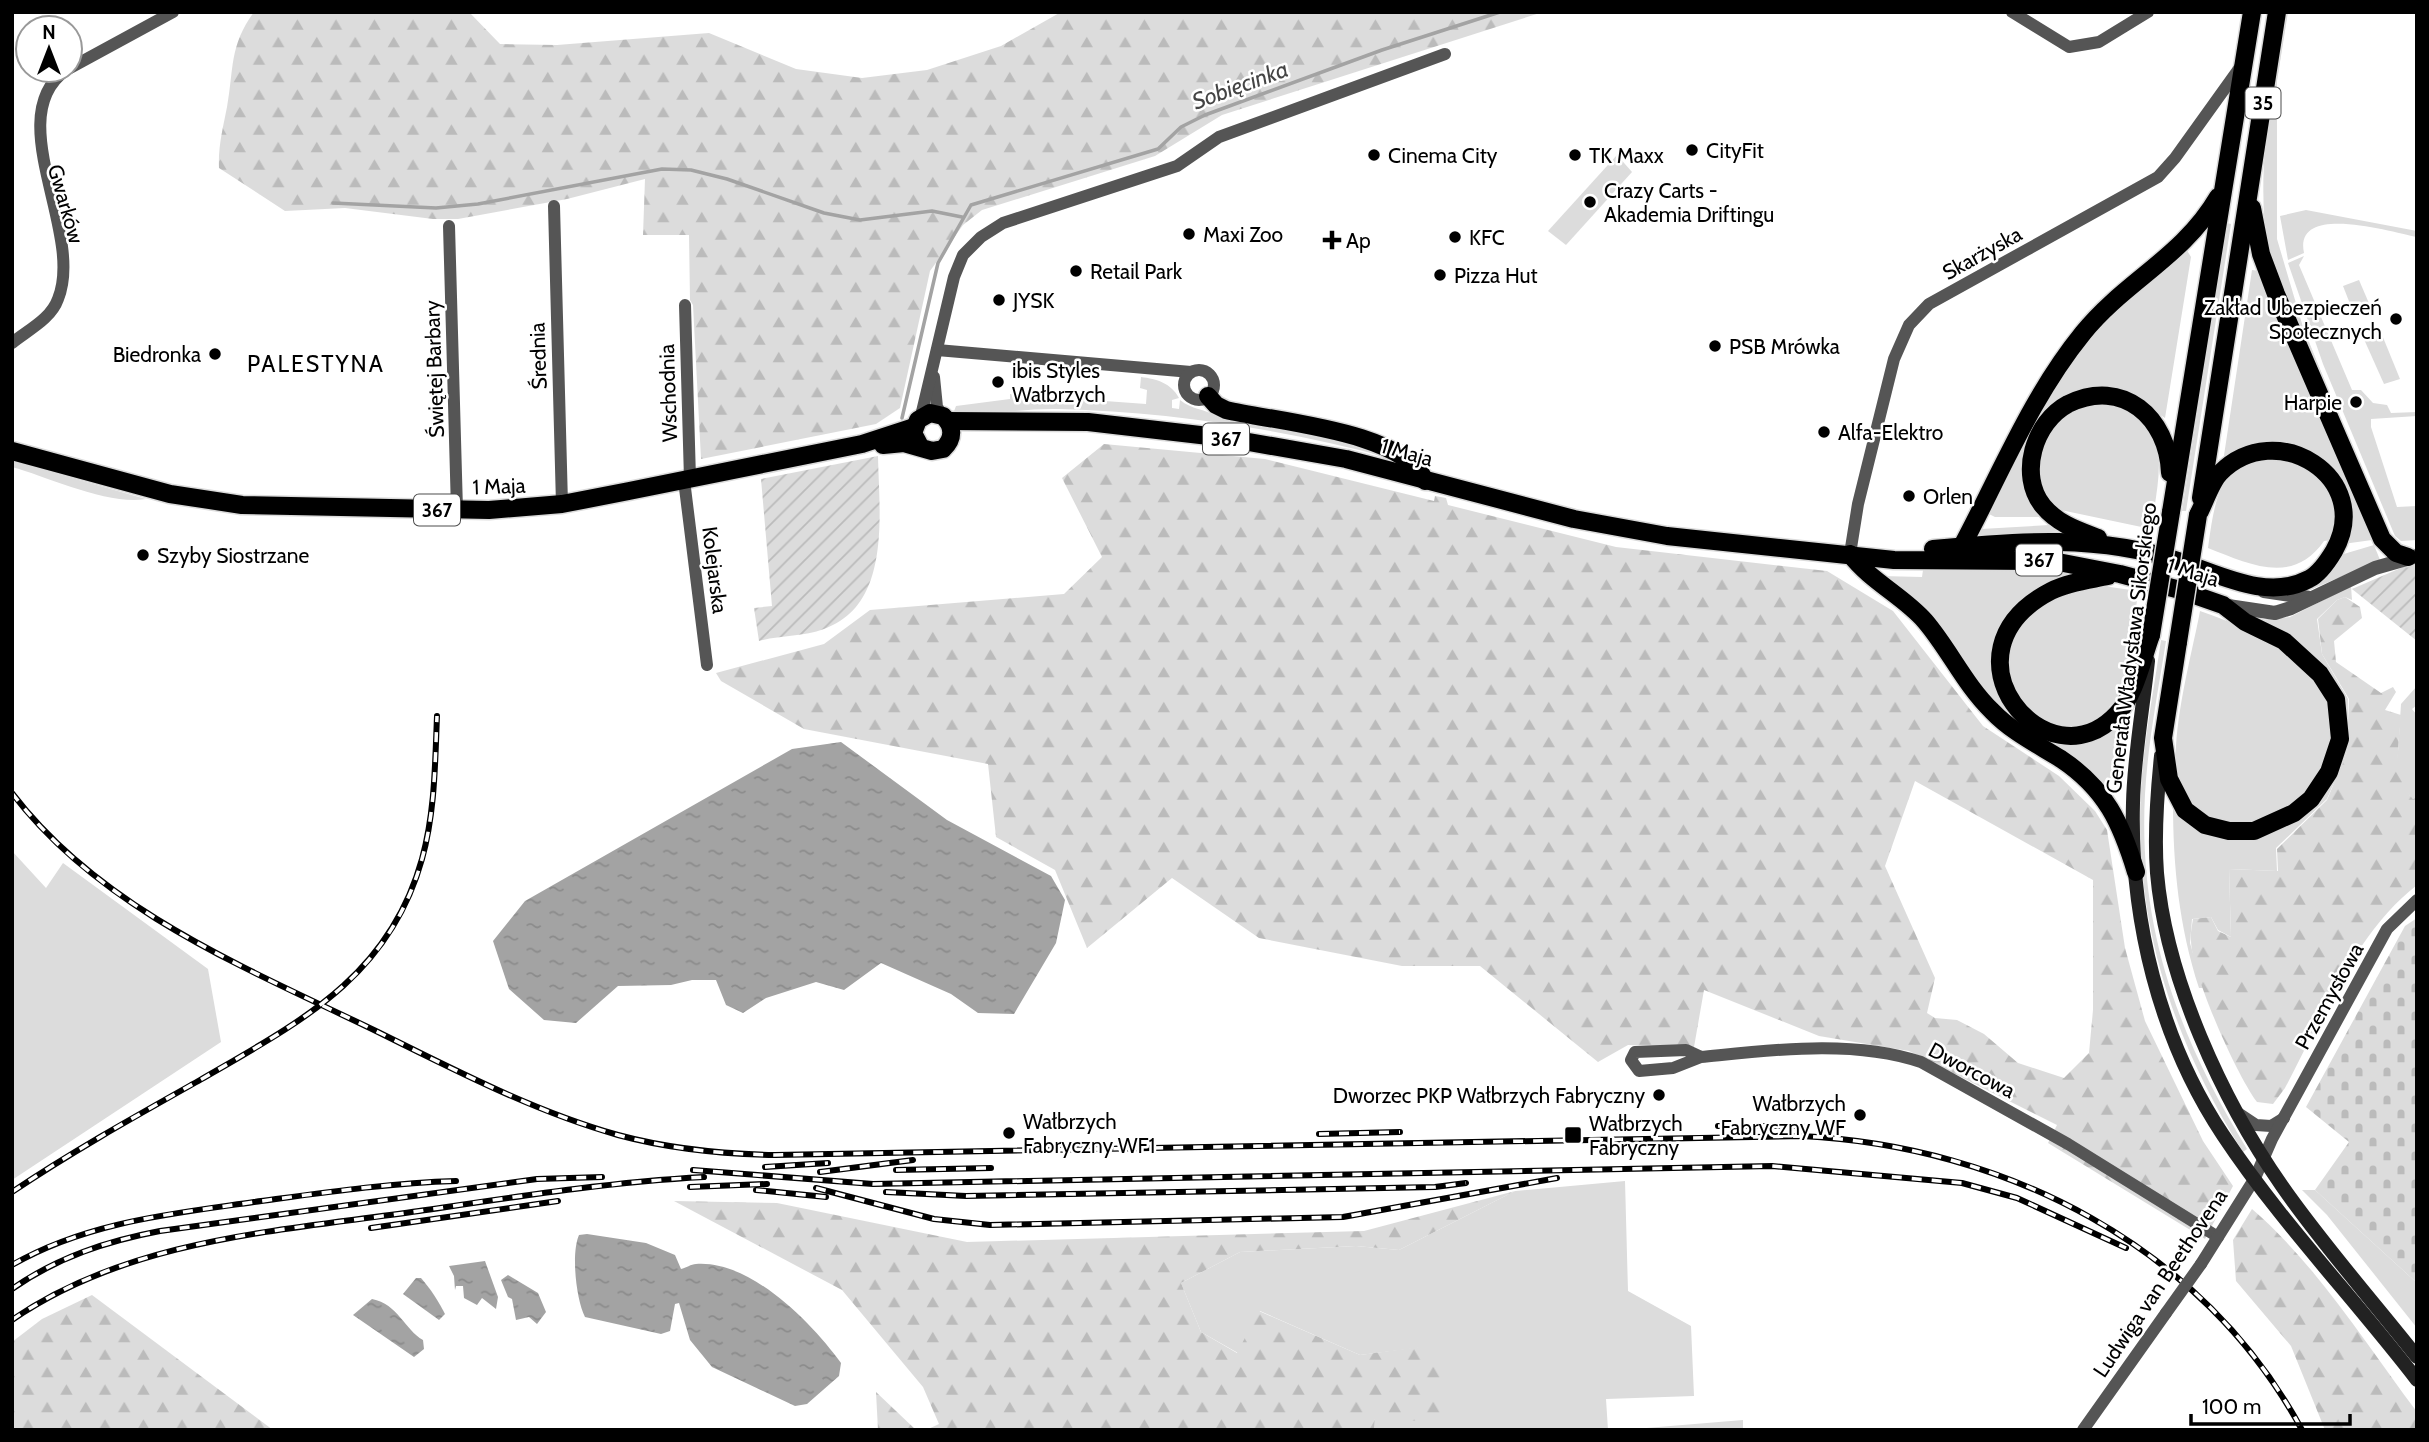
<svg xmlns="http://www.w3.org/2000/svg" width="2429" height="1442" viewBox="0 0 2429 1442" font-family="Cabin,sans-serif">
<defs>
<pattern id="forest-firs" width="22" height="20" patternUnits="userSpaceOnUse" patternTransform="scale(1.75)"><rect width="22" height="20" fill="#dcdcdc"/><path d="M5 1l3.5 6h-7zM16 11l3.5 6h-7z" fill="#bbb"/></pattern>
<pattern id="cemetery-stones" width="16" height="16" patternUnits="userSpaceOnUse" patternTransform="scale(1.75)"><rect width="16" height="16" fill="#dcdcdc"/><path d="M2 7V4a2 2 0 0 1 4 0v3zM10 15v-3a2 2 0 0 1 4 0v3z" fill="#bbb"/></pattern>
<pattern id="garden-furrows" width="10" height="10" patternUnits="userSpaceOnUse" patternTransform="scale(1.75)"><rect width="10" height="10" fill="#dcdcdc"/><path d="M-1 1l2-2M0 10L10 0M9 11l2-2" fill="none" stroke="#bbb"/></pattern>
<pattern id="water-ripples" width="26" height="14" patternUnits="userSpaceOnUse" patternTransform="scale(1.75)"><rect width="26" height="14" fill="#a3a3a3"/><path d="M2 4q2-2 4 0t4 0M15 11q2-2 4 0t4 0" fill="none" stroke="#8b8b8b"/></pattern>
</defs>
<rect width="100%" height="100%" fill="#fff"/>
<g fill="#dcdcdc">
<path d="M2285,12H2288L2277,81V239L2303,327L2355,456L2269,256C2254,176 2272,91 2285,12Z"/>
<path d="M1617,155L1632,172L1566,245L1548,231Z"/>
<path d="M2306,210L2417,231V237C2391,232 2293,202 2304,253L2288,260L2280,216Z"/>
<path d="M2227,223L2231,224L2186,511H2182Z"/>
<path d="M2185,247L2191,257L2165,418L2143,404L2089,391L2029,442L2046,517H1995L1989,514L2041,401L2114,309Z"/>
<path d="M2304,256L2299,265L2352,390H2361L2373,403L2387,405L2391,413L2417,412V416L2371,419V427L2397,507L2417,506V540L2401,541L2395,536L2323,364L2288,263Z"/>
<path d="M2252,270L2259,271L2372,540L2343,544L2349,522L2310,454L2223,462Z"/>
<path d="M2359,280L2371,308L2354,314L2343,286Z"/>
<path d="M2380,330L2400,379L2384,384L2363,337Z"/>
<path d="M1141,377C1157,379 1171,383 1179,398L1172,400V408L1179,409L1180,400C1192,410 1204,408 1217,417L1325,434L1390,458C1283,429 1170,412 1059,409C1024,408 988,416 953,414L956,406L1010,399V394L1146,404L1147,390L1140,388Z"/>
<path d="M2092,402C2176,411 2161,465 2151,529L2056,509L2048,503L2041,487L2039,447L2063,414Z"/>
<path d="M2285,455C2328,482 2339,487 2333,540L2324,541C2293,586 2249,564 2208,548C2212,521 2216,472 2247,462C2259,458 2273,457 2285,455Z"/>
<path d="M12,461L146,499C110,506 48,477 12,467Z"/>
<path d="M2049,525L2061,531L1975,539L1981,529Z"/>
<path d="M2374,545L2380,560L2303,593L2300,588L2337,556Z"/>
<path d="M1956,568L2071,572L2003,633C2006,667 1998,728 2043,736C2056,738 2102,725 2118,723L2110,788L2102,789L2008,719L1881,576L1922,577L1923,570Z"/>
<path d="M2096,585L2138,591C2133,628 2136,680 2109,707L2112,712C2027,767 1964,651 2050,599C2063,592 2082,589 2096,585Z"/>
<path d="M2351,586L2352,600L2345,597L2337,600L2317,619L2322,654L2348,699L2347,752L2327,799L2276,848L2277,871L2229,869L2231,937L2218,930L2211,917L2192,919L2190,943L2203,988H2199C2179,926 2173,867 2173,802L2220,836L2317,800L2344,707L2258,620L2290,617Z"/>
<path d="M2200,611C2230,622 2260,632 2287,650C2296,655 2302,666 2309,673C2314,679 2323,686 2327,693C2342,724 2326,780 2300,801C2259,834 2197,837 2179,779C2167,744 2193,650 2200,611Z"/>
<path d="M2161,640L2166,641C2158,692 2148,742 2145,794C2138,928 2178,1036 2247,1149L2243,1152C2173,1041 2133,920 2141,788C2144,739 2154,689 2161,640Z"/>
<path d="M2417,686V705L2412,709L2417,715V797L2413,799L2402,787L2397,767L2401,704Z"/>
<path d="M12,851L46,888L63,863L208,969L221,1042L12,1180Z"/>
<path d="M1625,1181L1628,1291L1691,1326L1694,1396L1606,1399L1608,1430H1374L1375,1419L1441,1345L1360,1355L1260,1311L1238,1353L1201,1332L1181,1283L1240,1252L1356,1246L1399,1250L1515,1191Z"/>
<path d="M2302,1190H2315L2417,1283V1328L2327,1215Z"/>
<path d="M1743,1420V1430H1622Z"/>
</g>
<g fill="url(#forest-firs)" fill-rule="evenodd">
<path d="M254,12H469L500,44L557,45L709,33L796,69L862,78L927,70L1001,46L1061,12H1543L1222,115L1155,156L982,210L963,225L930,271L900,408L876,424L701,459L693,305L690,300L689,235H643L645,179L567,199L458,219H433L345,208L285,211L219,168C218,146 223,128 227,107C234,69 229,46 254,12Z"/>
<path d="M1104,444L1265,459L1434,501L1435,496L1446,498L1448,505L1616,547L1827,571L1893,611L1983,726L2059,776L2095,811L2107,830L2125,948L2145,1021L2203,1141L2233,1186L2205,1239L2048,1143L2057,1125L1909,1051L1819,1036L1704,990L1694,1047L1628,1045L1598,1062L1480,966H1402L1259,938L1172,878L1087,948L1055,870L996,837L988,764L804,729L721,681L716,673L824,644L870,610L1064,594L1102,557L1062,478ZM1915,781L2093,880V1010L2089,1053L2064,1078L2018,1063L1984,1034L1957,1020L1935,1018L1927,1013L1935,978L1885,866Z"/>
<path d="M2345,597L2360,607L2362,618L2334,641L2336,662L2381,693L2393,687L2396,692L2385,710L2401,715C2399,746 2391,775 2413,799L2417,797V885C2354,934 2322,1019 2285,1088L2273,1104L2257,1102C2236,1074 2192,975 2191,941C2190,934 2192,926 2193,919L2211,917L2218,931L2231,937L2229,869L2278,871L2277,849L2327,800L2347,752L2349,699L2322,654L2318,619L2337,600Z"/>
<path d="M1515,1191L1399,1250L1356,1246L1240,1252L1181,1283L1201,1332L1237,1353L1259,1311L1360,1355L1441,1344L1442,1422L1375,1419L1374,1430H926L939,1424L923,1387L842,1290L674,1201L777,1203L967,1242L1364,1231Z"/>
<path d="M2252,1209C2317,1265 2365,1343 2417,1412V1430H2325L2291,1346L2236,1281L2233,1240Z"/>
<path d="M92,1295L273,1430H12V1342L42,1319Z"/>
<path d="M876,1392L916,1430H878Z"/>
</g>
<path fill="url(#cemetery-stones)" d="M2417,918V1283L2315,1190L2349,1142L2306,1107L2405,926Z"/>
<g fill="url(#garden-furrows)">
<path d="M878,456C879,513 892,605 824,629C803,637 780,635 759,641L754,608L772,606L761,479Z"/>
<path d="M2417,561V641L2352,589Z"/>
</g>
<g fill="url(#water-ripples)">
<path d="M841,742L947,820L1051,876L1065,900L1056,943L1014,1014L978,1013L951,994L881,963L844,990L816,982L766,998L743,1013L726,1005L716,980H692L671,985L618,986L576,1023L544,1020L509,989L493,941L525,901L792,749Z"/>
<path d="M587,1234L646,1243L675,1255L681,1269C686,1268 691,1264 696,1264C751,1260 812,1323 841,1363L839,1376L807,1404L795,1406L712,1367L690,1340L679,1303L675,1304L670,1331L661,1334L585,1317C576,1299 571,1253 579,1235Z"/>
<path d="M485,1261L498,1297L496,1309L482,1298L477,1305L464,1298L463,1286H456L455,1290L454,1276L449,1266Z"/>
<path d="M508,1275L538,1293L546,1312L537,1324L529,1317L516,1320L512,1299L508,1297L501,1280Z"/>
<path d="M416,1278H421C430,1288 439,1302 445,1314L439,1320L403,1294Z"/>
<path d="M372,1299C398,1304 405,1330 423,1340L424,1349L414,1357L353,1315Z"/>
</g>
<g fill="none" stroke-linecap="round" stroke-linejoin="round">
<g stroke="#a3a3a3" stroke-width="3.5">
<path d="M333,203L436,208L478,204L662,169L691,170L727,179L824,213L860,220L932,211L962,217"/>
<path d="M902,418L938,263L971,205L1158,149L1181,127L1205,115L1382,50L1500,12"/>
</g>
<defs>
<g id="primary">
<path d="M2252,208L2261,254L2276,294L2382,539L2396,553L2408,557"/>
<path d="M1208,396L1216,405L1226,410C1276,422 1404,431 1425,481"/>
<path d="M948,421L1088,422L1226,438L1346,459L1574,519L1667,536L1894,560L2053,561L2120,574L2180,590L2223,605L2245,622L2284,641L2320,674L2336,699L2340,739L2329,772L2311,799L2294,813L2254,831H2229L2205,825L2185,810L2169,779L2163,738L2178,642"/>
<path d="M883,445L904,443L932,451L943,449C954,439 954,426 943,416L930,413L918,420L913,433L921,448"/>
<path d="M12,451L170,494L242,505L489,510L562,504L629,491L862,444L914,427"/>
<path d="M2201,498L2277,12"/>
<path d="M2171,512L2252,12"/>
<path d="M2098,538C2077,530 2058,524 2043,506C2018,475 2034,422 2068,404C2123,377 2168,418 2170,473"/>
<path d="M1962,546C2001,473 2031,397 2083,333C2125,281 2183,257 2218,197"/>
<path d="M1933,549C2016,541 2101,534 2181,562C2221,575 2268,601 2309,579C2319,574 2328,561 2334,551C2375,478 2276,416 2220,473C2211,482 2205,502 2198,515"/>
<path d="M1850,554C1870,581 1903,596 1925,621C1949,649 1965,685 1992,711C2012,732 2037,744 2061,759C2106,789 2121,823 2136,872"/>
<path d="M2108,576C2089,580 2069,582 2051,591C1933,652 2047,789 2117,714C2135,695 2142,660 2151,635"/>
</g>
</defs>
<use href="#primary" stroke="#dbdbdb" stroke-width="21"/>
<g stroke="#555" stroke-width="12">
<path d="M2012,12L2069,47L2099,42L2148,12"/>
<path d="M70,68L173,12"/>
<path d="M554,206L562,504"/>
<path d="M449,226L457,510"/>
<path d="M685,305L690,479"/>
<path d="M12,343C28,330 51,319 58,299C85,233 0,117 66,70"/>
<path d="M937,350L1191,372"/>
<circle cx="1199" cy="385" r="15"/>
<path d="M934,377L937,407L943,416"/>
<path d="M921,416L954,277L963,255L981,237L1003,223L1177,166L1219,137L1445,54"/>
<path d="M684,480L707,665"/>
<path d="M1850,554L1858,504L1894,359L1909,325L1929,304L2158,177L2175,158L2241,66"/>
<path d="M1701,1057L1673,1068L1639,1071L1631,1060L1635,1052L1686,1050L1701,1057C1772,1050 1853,1039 1921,1062L2068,1144L2218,1237"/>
<path d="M2238,1113L2256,1125L2271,1126L2284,1118"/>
<path d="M2201,1264L2255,1178L2272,1139L2387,929L2417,900"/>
<path d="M2083,1430L2166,1313"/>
</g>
<g stroke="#555" stroke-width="14">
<path d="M2264,591L2309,598"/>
<path d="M2228,606L2275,613L2291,608L2375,568L2417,556"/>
</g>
<g stroke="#222" stroke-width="14">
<path d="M2148,661C2143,708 2134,756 2133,803C2130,918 2159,1039 2223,1135C2280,1221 2354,1298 2417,1380"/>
<path d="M2161,756C2157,795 2154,834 2157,873C2166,978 2222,1100 2282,1186C2323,1245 2372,1300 2417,1357"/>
</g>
<use href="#primary" stroke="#000" stroke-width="18"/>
<defs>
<g id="rail">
<path d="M12,793C101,910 248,969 376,1031C455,1070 533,1111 618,1135C670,1149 722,1154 775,1155L1802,1136C2005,1146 2203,1246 2302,1430"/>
<path d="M1718,1126H1802"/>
<path d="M1319,1134L1400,1132"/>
<path d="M765,1167L828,1163"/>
<path d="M693,1170L873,1184L1772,1166L1962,1183L2017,1198L2126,1248"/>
<path d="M896,1170L991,1168"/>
<path d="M820,1172L913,1160"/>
<path d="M690,1187L767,1184"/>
<path d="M816,1188L934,1219L990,1225L1343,1217L1557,1178"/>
<path d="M756,1190L826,1197"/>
<path d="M12,1192C73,1151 136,1116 200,1080C298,1023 389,978 422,859C435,812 435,764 437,716"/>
<path d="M886,1192L966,1196L1435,1187L1466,1183"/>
<path d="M371,1228L558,1201"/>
<path d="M12,1265C87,1222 170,1214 254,1202C321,1193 388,1183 456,1181"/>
<path d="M12,1289C58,1257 107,1241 160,1231L537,1179L602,1177"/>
<path d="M12,1320C131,1238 281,1231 419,1211C514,1197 609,1182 704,1177"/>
</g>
</defs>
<use href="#rail" stroke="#000" stroke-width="6"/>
<use href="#rail" stroke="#fff" stroke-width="3.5" stroke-dasharray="10" stroke-linecap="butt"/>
<defs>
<g id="primary-bridge">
<path d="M2151,635L2171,512"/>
<path d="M2178,642L2198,515"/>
</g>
</defs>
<use href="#primary-bridge" stroke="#dbdbdb" stroke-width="21" stroke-linecap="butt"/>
<path stroke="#555" stroke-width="12" d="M2166,1313L2201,1264"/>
<use href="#primary-bridge" stroke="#000" stroke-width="18"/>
</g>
<g fill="#000" stroke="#fff" stroke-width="2.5">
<circle cx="1692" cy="150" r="7"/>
<circle cx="1374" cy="155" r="7"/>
<circle cx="1575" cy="155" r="7"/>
<circle cx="1590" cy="202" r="7"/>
<circle cx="1189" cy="234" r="7"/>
<circle cx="1455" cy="237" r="7"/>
<path d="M1328.5 229.5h7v7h7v7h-7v7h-7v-7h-7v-7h7z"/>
<circle cx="1076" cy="271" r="7"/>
<circle cx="1440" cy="275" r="7"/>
<circle cx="999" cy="300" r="7"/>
<circle cx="2396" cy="319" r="7"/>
<circle cx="1715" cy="346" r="7"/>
<circle cx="215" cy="354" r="7"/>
<circle cx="998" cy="382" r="7"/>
<circle cx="2356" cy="402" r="7"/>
<circle cx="1824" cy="432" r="7"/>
<circle cx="1909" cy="496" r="7"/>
<circle cx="143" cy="555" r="7"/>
<circle cx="1659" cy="1095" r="7"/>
<circle cx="1860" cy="1115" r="7"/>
<circle cx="1009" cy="1133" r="7"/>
<rect x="1564" y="1126" width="18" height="18" rx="3.5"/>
</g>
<g text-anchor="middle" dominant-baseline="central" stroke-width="5" stroke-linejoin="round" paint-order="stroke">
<g fill="#fff" stroke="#4c4c4c" stroke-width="2">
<rect x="2245.5" y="87.5" width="35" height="31" rx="5"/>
<rect x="1203" y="423.5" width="46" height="31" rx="5"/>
<rect x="414" y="494.5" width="46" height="31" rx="5"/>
<rect x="2016" y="544.5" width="46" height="31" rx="5"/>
</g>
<g font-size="19" font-weight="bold" fill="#000">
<text x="2263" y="103">35</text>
<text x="1226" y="439">367</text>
<text x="437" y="510">367</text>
<text x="2039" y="560">367</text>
</g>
<g font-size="21" fill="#000" stroke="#fff" text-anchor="start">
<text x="1706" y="150">CityFit</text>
<text x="1388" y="155">Cinema City</text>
<text x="1589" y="155">TK Maxx</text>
<text x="1604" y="190">Crazy Carts -<tspan x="1604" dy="24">Akademia Driftingu</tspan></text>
<text x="1203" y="234">Maxi Zoo</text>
<text x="1469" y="237">KFC</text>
<text x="1346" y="240">Ap</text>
<text x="1090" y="271">Retail Park</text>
<text x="1454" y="275">Pizza Hut</text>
<text x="1013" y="300">JYSK</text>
<text x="2382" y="307" text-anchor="end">Zakład Ubezpieczeń<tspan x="2382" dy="24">Społecznych</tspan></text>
<text x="1729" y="346">PSB Mrówka</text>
<text x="201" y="354" text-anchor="end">Biedronka</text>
<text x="1012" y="370">ibis Styles<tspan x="1012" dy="24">Wałbrzych</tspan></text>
<text x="2342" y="402" text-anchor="end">Harpie</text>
<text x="1838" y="432">Alfa-Elektro</text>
<text x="1923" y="496">Orlen</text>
<text x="157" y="555">Szyby Siostrzane</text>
<text x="1645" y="1095" text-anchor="end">Dworzec PKP Wałbrzych Fabryczny</text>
<text x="1846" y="1103" text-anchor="end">Wałbrzych<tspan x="1846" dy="24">Fabryczny WF</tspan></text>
<text x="1023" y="1121">Wałbrzych<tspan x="1023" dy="24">Fabryczny WF1</tspan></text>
<text x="1589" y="1123">Wałbrzych<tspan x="1589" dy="24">Fabryczny</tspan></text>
</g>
<g font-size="21" fill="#000" stroke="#fff">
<text transform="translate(66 204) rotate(74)">Gwarków</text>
<text transform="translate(1982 253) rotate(-29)">Skarżyska</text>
<text transform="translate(538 356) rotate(-92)">Średnia</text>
<text transform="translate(434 369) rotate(-92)">Świętej Barbary</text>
<text transform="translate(668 393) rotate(-92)">Wschodnia</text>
<text transform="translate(1407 452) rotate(16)">1 Maja</text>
<text transform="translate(499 486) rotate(-2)">1 Maja</text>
<text transform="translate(715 570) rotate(83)">Kolejarska</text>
<text transform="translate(2193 572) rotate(17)">1 Maja</text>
<text transform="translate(2131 648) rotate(-83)">Generała Władysława Sikorskiego</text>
<text transform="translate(2329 996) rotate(-61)">Przemysłowa</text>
<text transform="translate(1972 1070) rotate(28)">Dworcowa</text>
<text transform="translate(2160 1283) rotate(-56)">Ludwiga van Beethovena</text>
</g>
<g font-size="23" font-style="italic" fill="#444" stroke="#fff">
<text transform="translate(1240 85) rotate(-20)">Sobięcinka</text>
</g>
<g font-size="23" letter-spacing="2" fill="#000" stroke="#fff">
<text x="316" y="364">PALESTYNA</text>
</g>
</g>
<rect width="2429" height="1442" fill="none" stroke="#000000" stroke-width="28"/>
<g transform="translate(49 49)"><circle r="33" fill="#ffffff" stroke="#999999" stroke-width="2"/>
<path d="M0-5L12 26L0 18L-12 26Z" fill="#000000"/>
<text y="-10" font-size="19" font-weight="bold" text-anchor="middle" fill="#000000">N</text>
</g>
<path d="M2191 1414v10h159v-10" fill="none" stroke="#000000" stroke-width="3.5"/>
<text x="2202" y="1414" font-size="21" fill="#000000" stroke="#ffffff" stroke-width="5" paint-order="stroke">100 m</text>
</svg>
